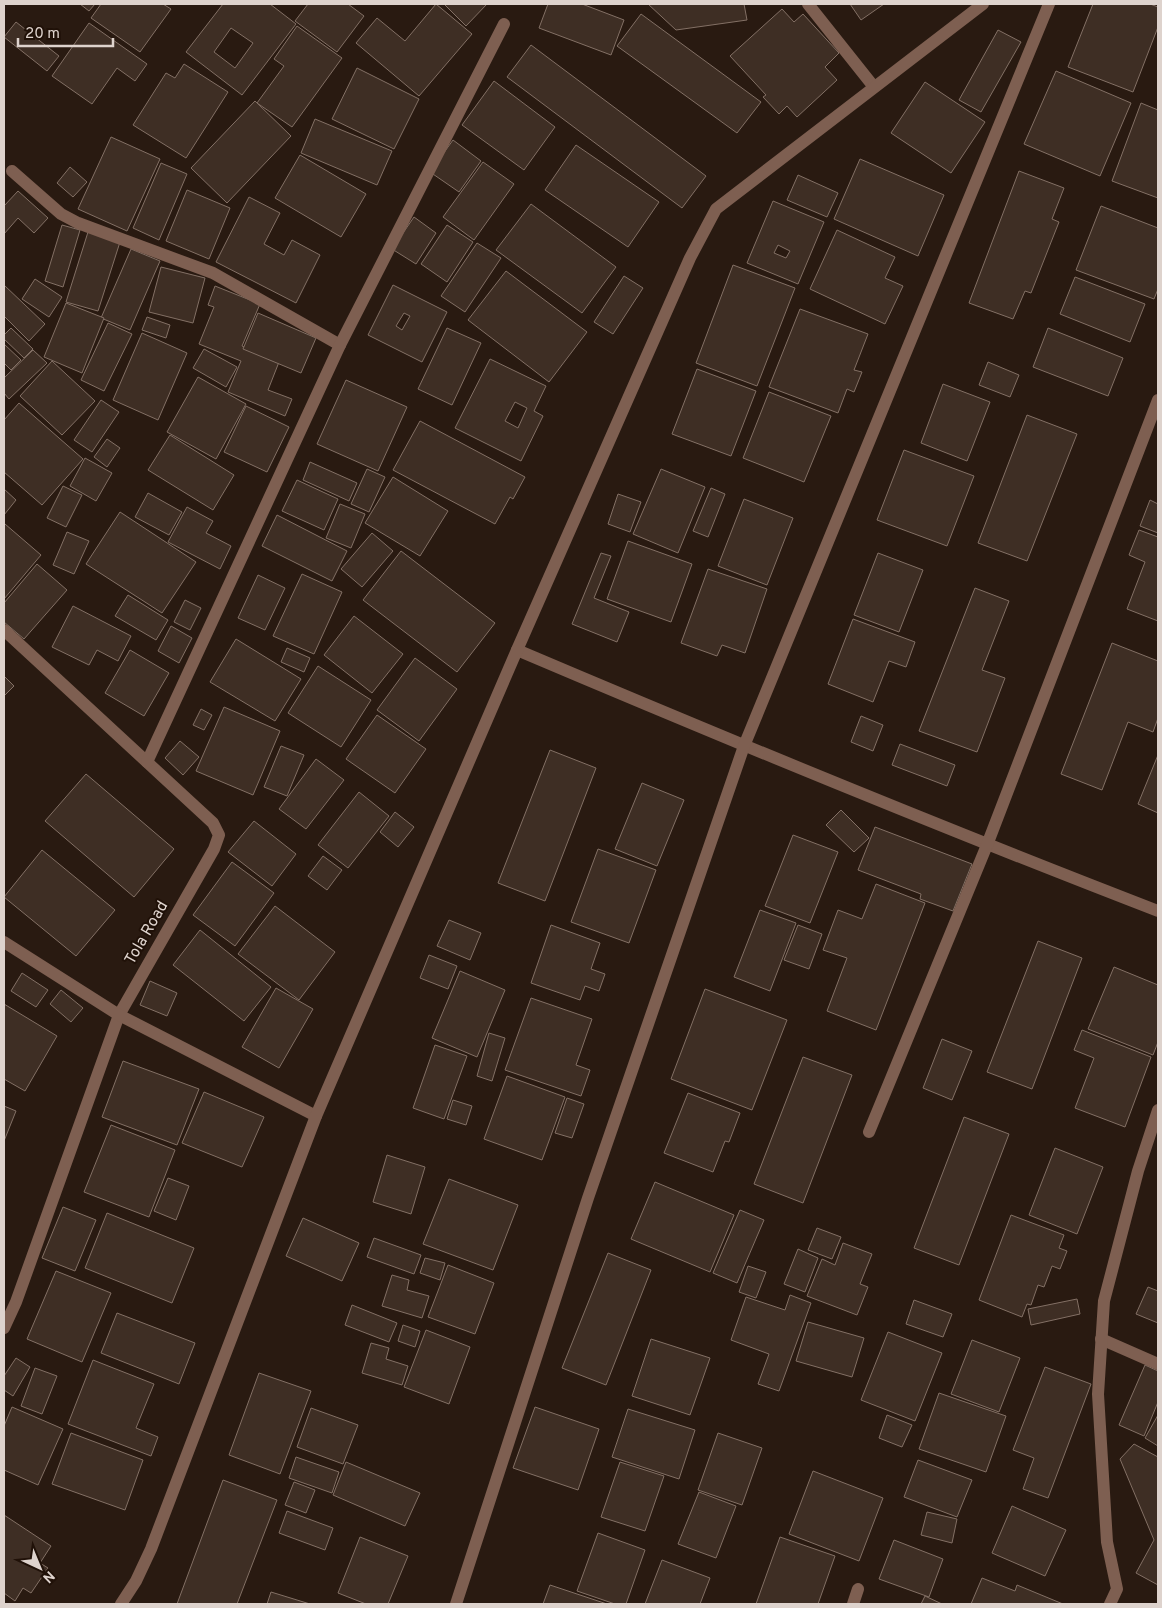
<svg xmlns="http://www.w3.org/2000/svg" width="1162" height="1608" viewBox="0 0 1162 1608" font-family="Overpass,sans-serif">
<rect width="100%" height="100%" fill="#291a11"/>
<g fill="#3e2e24" stroke="#837065" fill-rule="evenodd">
<path d="M80,4H95L89,11Z"/>
<path d="M101,4H163L171,9L140,52L91,18Z"/>
<path d="M223,4H270L296,24L242,95L186,52ZM231,28L253,43L235,68L214,52Z"/>
<path d="M308,4H348L364,16L337,52L295,21Z"/>
<path d="M436,4L472,34L419,96L356,43L377,18L405,41Z"/>
<path d="M444,4H487L466,26Z"/>
<path d="M548,4H582L624,20L611,55L539,28Z"/>
<path d="M648,4H744L747,20L676,30Z"/>
<path d="M850,4H884L861,20Z"/>
<path d="M1093,4H1150L1158,7V27L1133,92L1068,67Z"/>
<path d="M782,9L794,22L803,14L839,53L825,67L837,80L797,117L787,106L779,114L763,97L766,95L730,56Z"/>
<path d="M641,14L761,102L737,133L617,46Z"/>
<path d="M16,22L59,56L47,71L4,37Z"/>
<path d="M89,23L147,64L135,81L117,68L92,104L52,76Z"/>
<path d="M297,26L342,58L292,127L257,103L284,66L274,59Z"/>
<path d="M998,30L1021,42L981,112L959,100Z"/>
<path d="M531,45L706,176L682,208L507,77Z"/>
<path d="M184,64L228,92L186,158L133,125L166,73L175,78Z"/>
<path d="M357,68L419,99L394,149L332,119Z"/>
<path d="M1056,71L1131,103L1100,176L1024,144Z"/>
<path d="M494,81L555,127L524,170L462,125Z"/>
<path d="M925,82L985,122L951,173L891,133Z"/>
<path d="M255,101L291,136L227,203L191,168Z"/>
<path d="M1141,103L1158,110V198L1112,181Z"/>
<path d="M315,119L392,151L377,185L301,153Z"/>
<path d="M111,137L160,159L127,231L78,209Z"/>
<path d="M453,140L481,161L459,192L430,172Z"/>
<path d="M576,145L659,202L628,247L545,190Z"/>
<path d="M300,155L366,194L341,237L275,198Z"/>
<path d="M860,159L944,195L918,256L834,219Z"/>
<path d="M483,162L514,184L474,240L443,217Z"/>
<path d="M161,163L187,174L159,240L133,228Z"/>
<path d="M70,167L87,182L73,197L57,183Z"/>
<path d="M1019,171L1064,188L1052,219L1059,222L1031,293L1025,291L1013,319L969,303Z"/>
<path d="M798,175L838,193L827,217L787,200Z"/>
<path d="M187,190L230,208L209,259L166,241Z"/>
<path d="M18,191L48,218L34,233L18,218L4,234V206Z"/>
<path d="M249,197L280,213L264,244L284,255L292,240L320,255L296,303L216,262Z"/>
<path d="M773,201L824,222L798,284L747,263ZM778,245L790,251L786,258L774,253Z"/>
<path d="M531,204L616,267L582,313L496,250Z"/>
<path d="M1101,206L1158,228V289L1154,299L1076,270Z"/>
<path d="M414,217L436,233L416,264L392,249Z"/>
<path d="M62,225L80,230L63,287L45,281Z"/>
<path d="M447,225L473,242L447,282L421,264Z"/>
<path d="M837,230L895,257L885,278L903,286L885,324L810,289Z"/>
<path d="M88,232L120,242L98,311L66,302Z"/>
<path d="M477,243L501,258L465,312L441,296Z"/>
<path d="M131,249L160,261L130,330L101,318Z"/>
<path d="M733,265L795,288L757,386L696,363Z"/>
<path d="M161,267L205,278L193,323L149,312Z"/>
<path d="M506,271L587,332L549,382L468,320Z"/>
<path d="M624,276L643,288L613,334L594,322Z"/>
<path d="M1075,277L1145,304L1130,342L1060,314Z"/>
<path d="M35,279L62,297L49,317L22,299Z"/>
<path d="M4,285L45,324L29,341L4,316Z"/>
<path d="M393,285L447,312L422,362L368,335ZM404,313L410,316L402,330L396,326Z"/>
<path d="M215,286L260,304L242,346L279,362L268,390L292,399L285,416L228,392L241,361L199,344L214,307L208,305Z"/>
<path d="M66,303L104,318L82,373L44,357Z"/>
<path d="M800,309L868,334L854,370L862,372L854,392L847,389L838,413L769,387Z"/>
<path d="M258,313L316,338L301,373L243,349Z"/>
<path d="M147,317L170,325L166,338L142,330Z"/>
<path d="M108,323L132,334L104,391L81,380Z"/>
<path d="M11,328L33,349L24,358L4,339V335Z"/>
<path d="M447,328L481,343L452,405L418,389Z"/>
<path d="M1048,328L1123,358L1108,396L1033,367Z"/>
<path d="M142,333L187,353L158,420L113,400Z"/>
<path d="M4,344L21,360L11,370L4,363Z"/>
<path d="M204,349L237,367L226,387L193,368Z"/>
<path d="M33,350L47,363L9,399L4,393V378Z"/>
<path d="M490,359L546,386L534,411L543,416L521,461L455,428ZM515,402L527,408L518,428L505,421Z"/>
<path d="M52,361L95,401L62,435L20,396Z"/>
<path d="M988,362L1019,375L1010,397L979,385Z"/>
<path d="M697,369L756,391L731,456L672,434Z"/>
<path d="M198,377L246,404L216,459L167,432Z"/>
<path d="M346,380L407,407L378,471L317,444Z"/>
<path d="M943,384L990,402L967,461L921,443Z"/>
<path d="M769,392L831,416L804,482L743,458Z"/>
<path d="M101,400L119,412L92,452L74,440Z"/>
<path d="M19,403L83,459L42,505L4,472V420Z"/>
<path d="M246,406L289,427L267,472L224,452Z"/>
<path d="M1027,415L1077,434L1027,561L978,543Z"/>
<path d="M420,421L525,477L513,499L510,497L495,524L393,470Z"/>
<path d="M170,435L234,475L213,510L148,470Z"/>
<path d="M107,439L120,448L107,467L94,457Z"/>
<path d="M904,450L974,476L947,546L877,520Z"/>
<path d="M85,458L112,473L96,501L70,486Z"/>
<path d="M310,462L357,483L349,501L303,480Z"/>
<path d="M367,469L385,477L369,512L351,504Z"/>
<path d="M661,469L705,487L678,553L633,534Z"/>
<path d="M393,477L448,511L420,556L365,523Z"/>
<path d="M297,480L338,499L324,530L282,511Z"/>
<path d="M63,486L82,495L66,527L47,518Z"/>
<path d="M711,488L725,494L708,537L693,531Z"/>
<path d="M4,489L16,500L4,515Z"/>
<path d="M148,493L182,512L169,535L135,517Z"/>
<path d="M618,494L641,502L630,532L608,524Z"/>
<path d="M744,499L793,518L767,585L718,566Z"/>
<path d="M1150,500L1158,504V533L1140,526Z"/>
<path d="M340,504L365,514L351,548L326,538Z"/>
<path d="M187,507L213,521L206,533L231,546L220,569L168,542Z"/>
<path d="M120,512L196,562L162,613L86,564Z"/>
<path d="M277,515L347,551L332,581L262,546Z"/>
<path d="M5,524L41,555L4,599V526Z"/>
<path d="M1139,530L1158,537V621L1127,609L1145,562L1129,555Z"/>
<path d="M67,532L89,541L74,574L53,565Z"/>
<path d="M372,533L393,551L362,587L341,569Z"/>
<path d="M628,541L692,564L671,622L607,599Z"/>
<path d="M401,551L495,623L457,672L363,600Z"/>
<path d="M601,553L611,556L594,598L629,612L617,642L572,624Z"/>
<path d="M878,553L923,570L899,632L854,615Z"/>
<path d="M37,564L67,590L24,639L4,622V603Z"/>
<path d="M708,569L767,589L745,653L722,645L717,656L681,643Z"/>
<path d="M302,574L342,592L314,654L273,636Z"/>
<path d="M258,575L285,588L265,630L238,618Z"/>
<path d="M975,588L1009,601L982,670L1005,678L977,752L919,731Z"/>
<path d="M128,595L168,620L156,640L115,616Z"/>
<path d="M185,600L201,608L190,630L174,622Z"/>
<path d="M73,606L131,636L118,661L97,650L89,665L52,647Z"/>
<path d="M354,616L403,654L372,693L324,655Z"/>
<path d="M853,619L915,642L906,667L889,661L873,702L828,684Z"/>
<path d="M171,626L192,638L179,663L158,651Z"/>
<path d="M236,639L301,679L275,721L210,682Z"/>
<path d="M1112,643L1158,661V718L1153,732L1128,722L1102,790L1061,774Z"/>
<path d="M287,648L310,658L304,672L281,662Z"/>
<path d="M130,650L169,673L144,716L105,693Z"/>
<path d="M415,658L457,689L419,741L377,710Z"/>
<path d="M318,666L371,700L341,747L288,713Z"/>
<path d="M4,676L14,686L4,696Z"/>
<path d="M224,707L280,731L253,795L196,771Z"/>
<path d="M201,709L212,715L204,730L193,725Z"/>
<path d="M377,715L426,749L395,793L346,759Z"/>
<path d="M861,716L883,725L873,751L851,742Z"/>
<path d="M180,741L199,757L183,775L165,758Z"/>
<path d="M900,744L955,765L947,786L892,765Z"/>
<path d="M281,746L304,755L287,796L264,787Z"/>
<path d="M550,750L596,768L545,901L498,883Z"/>
<path d="M1158,755V813L1138,804Z"/>
<path d="M316,759L344,780L306,829L279,809Z"/>
<path d="M86,774L174,849L134,897L45,821Z"/>
<path d="M642,783L684,800L657,866L615,849Z"/>
<path d="M359,792L389,816L348,868L318,845Z"/>
<path d="M841,810L869,838L854,852L826,825Z"/>
<path d="M395,812L414,827L398,847L380,832Z"/>
<path d="M254,821L296,854L272,886L228,852Z"/>
<path d="M875,827L972,864L953,911L920,899L921,894L858,870Z"/>
<path d="M793,835L838,852L810,923L765,906Z"/>
<path d="M598,849L656,870L629,943L571,922Z"/>
<path d="M42,850L115,910L76,956L4,897Z"/>
<path d="M323,856L342,870L327,890L308,876Z"/>
<path d="M232,862L274,893L235,946L193,915Z"/>
<path d="M876,884L925,903L876,1030L827,1011L847,958L823,950L838,910L862,919Z"/>
<path d="M275,906L335,952L299,1000L238,954Z"/>
<path d="M760,910L796,923L770,991L734,977Z"/>
<path d="M449,920L481,933L470,960L437,946Z"/>
<path d="M551,925L600,943L591,969L605,974L599,991L585,986L580,1000L531,983Z"/>
<path d="M798,925L822,934L809,969L784,960Z"/>
<path d="M200,930L271,987L244,1021L173,965Z"/>
<path d="M1038,941L1082,958L1032,1089L987,1072Z"/>
<path d="M429,955L457,966L448,989L420,978Z"/>
<path d="M1114,967L1158,985V1042L1153,1055L1088,1029Z"/>
<path d="M460,971L505,990L477,1057L432,1038Z"/>
<path d="M22,973L48,990L36,1007L11,991Z"/>
<path d="M150,981L177,993L167,1016L140,1005Z"/>
<path d="M276,988L313,1009L279,1068L242,1047Z"/>
<path d="M705,989L787,1020L752,1110L671,1079Z"/>
<path d="M61,990L83,1008L71,1022L50,1004Z"/>
<path d="M531,998L592,1019L576,1065L590,1070L581,1096L505,1070Z"/>
<path d="M4,1004L57,1036L25,1091L4,1079Z"/>
<path d="M1082,1030L1151,1057L1125,1127L1075,1108L1094,1058L1074,1050Z"/>
<path d="M489,1033L505,1038L492,1081L477,1076Z"/>
<path d="M942,1039L972,1051L952,1100L923,1088Z"/>
<path d="M435,1045L467,1056L444,1119L413,1108Z"/>
<path d="M803,1057L852,1075L803,1203L754,1184Z"/>
<path d="M123,1061L199,1089L177,1145L102,1117Z"/>
<path d="M507,1076L565,1097L542,1160L484,1139Z"/>
<path d="M204,1092L264,1117L242,1167L182,1143Z"/>
<path d="M688,1093L740,1113L729,1142L725,1141L713,1172L664,1153Z"/>
<path d="M567,1098L584,1104L572,1138L555,1133Z"/>
<path d="M453,1100L472,1106L466,1125L447,1119Z"/>
<path d="M4,1106L16,1111L4,1141Z"/>
<path d="M964,1117L1009,1134L959,1265L914,1248Z"/>
<path d="M111,1125L175,1150L149,1217L84,1192Z"/>
<path d="M1055,1148L1103,1167L1077,1234L1029,1215Z"/>
<path d="M387,1155L425,1167L411,1214L373,1202Z"/>
<path d="M168,1178L189,1186L176,1220L154,1211Z"/>
<path d="M449,1179L518,1205L493,1270L423,1244Z"/>
<path d="M655,1182L734,1215L710,1272L631,1239Z"/>
<path d="M63,1207L96,1220L75,1271L42,1258Z"/>
<path d="M740,1210L764,1220L737,1283L713,1273Z"/>
<path d="M107,1213L194,1248L172,1303L85,1268Z"/>
<path d="M1011,1215L1064,1235L1059,1248L1067,1251L1060,1269L1052,1266L1044,1287L1038,1285L1031,1305L1027,1304L1022,1317L979,1300Z"/>
<path d="M303,1218L359,1243L342,1281L286,1256Z"/>
<path d="M817,1228L841,1237L832,1259L808,1250Z"/>
<path d="M374,1238L421,1255L414,1274L367,1257Z"/>
<path d="M843,1243L872,1254L860,1284L868,1287L857,1315L807,1296L822,1259L835,1265Z"/>
<path d="M798,1249L818,1258L805,1292L784,1284Z"/>
<path d="M608,1253L651,1270L606,1385L562,1368Z"/>
<path d="M425,1258L445,1263L440,1280L420,1273Z"/>
<path d="M448,1265L494,1283L475,1334L428,1317Z"/>
<path d="M748,1266L766,1272L756,1298L739,1292Z"/>
<path d="M56,1271L111,1293L82,1362L27,1339Z"/>
<path d="M392,1275L409,1280L407,1290L429,1296L422,1318L382,1306Z"/>
<path d="M1148,1287L1158,1291V1323L1136,1314Z"/>
<path d="M790,1295L811,1303L779,1391L758,1384L769,1354L731,1340L746,1297L785,1310Z"/>
<path d="M1077,1299L1080,1314L1031,1325L1028,1309Z"/>
<path d="M914,1300L952,1314L943,1337L906,1324Z"/>
<path d="M352,1305L397,1323L389,1342L345,1325Z"/>
<path d="M117,1313L195,1343L179,1384L101,1353Z"/>
<path d="M808,1322L864,1338L852,1377L796,1361Z"/>
<path d="M403,1325L420,1331L415,1347L398,1341Z"/>
<path d="M426,1330L470,1347L449,1404L404,1387Z"/>
<path d="M888,1332L942,1353L915,1421L861,1400Z"/>
<path d="M651,1339L710,1358L690,1415L632,1396Z"/>
<path d="M972,1340L1020,1358L999,1412L951,1394Z"/>
<path d="M371,1343L389,1348L386,1359L408,1366L402,1385L362,1373Z"/>
<path d="M16,1358L30,1367L13,1396L4,1390V1376Z"/>
<path d="M93,1360L154,1384L136,1428L158,1437L151,1456L68,1424Z"/>
<path d="M1145,1365L1158,1371V1402L1144,1436L1119,1425Z"/>
<path d="M1045,1367L1091,1384L1048,1498L1023,1489L1034,1458L1013,1450Z"/>
<path d="M35,1368L57,1376L42,1414L21,1406Z"/>
<path d="M259,1373L311,1391L280,1474L229,1455Z"/>
<path d="M939,1393L1006,1416L986,1472L919,1449Z"/>
<path d="M12,1407L63,1429L38,1485L4,1470V1426Z"/>
<path d="M535,1407L599,1429L578,1490L513,1468Z"/>
<path d="M311,1408L358,1425L343,1464L297,1447Z"/>
<path d="M628,1409L695,1430L679,1479L612,1457Z"/>
<path d="M887,1415L912,1425L902,1447L879,1438Z"/>
<path d="M1158,1415V1446L1145,1438Z"/>
<path d="M71,1433L143,1460L125,1510L52,1484Z"/>
<path d="M718,1433L762,1448L742,1505L698,1490Z"/>
<path d="M1134,1444L1158,1457V1585L1136,1573L1154,1540L1120,1459Z"/>
<path d="M296,1457L339,1472L332,1493L289,1478Z"/>
<path d="M918,1460L972,1480L957,1517L904,1497Z"/>
<path d="M346,1462L420,1493L405,1526L333,1495Z"/>
<path d="M620,1462L664,1476L645,1531L601,1517Z"/>
<path d="M813,1471L883,1498L859,1561L789,1534Z"/>
<path d="M223,1480L277,1500L237,1604H177Z"/>
<path d="M294,1482L315,1490L306,1513L285,1505Z"/>
<path d="M699,1492L736,1506L716,1558L678,1544Z"/>
<path d="M1012,1506L1066,1530L1045,1576L992,1553Z"/>
<path d="M287,1511L333,1528L325,1550L279,1533Z"/>
<path d="M927,1512L957,1519L952,1543L921,1535Z"/>
<path d="M4,1515L51,1546L40,1563L48,1568L31,1593L23,1588L15,1601L4,1593Z"/>
<path d="M598,1533L645,1550L626,1604H615L577,1591Z"/>
<path d="M360,1537L408,1556L388,1604H366L338,1593Z"/>
<path d="M780,1537L835,1556L818,1604H756Z"/>
<path d="M894,1540L943,1559L929,1597L879,1579Z"/>
<path d="M662,1560L710,1578L700,1604H645Z"/>
<path d="M982,1578L1015,1591L1017,1585L1063,1604H971Z"/>
<path d="M550,1585L607,1604H543Z"/>
<path d="M271,1592L310,1604H267Z"/>
<path d="M925,1596L942,1604H921Z"/>
</g>
<g fill="none" stroke-linecap="round" stroke-linejoin="round">
<g stroke="#7e5f51" stroke-width="12">
<path d="M808,4L874,87"/>
<path d="M12,171L61,214L78,223L213,273L340,345"/>
<path d="M4,630L213,823L219,835L214,849L119,1015L16,1302L4,1328"/>
<path d="M517,650C729,740 943,828 1158,911"/>
<path d="M147,762L340,345L504,24"/>
<path d="M4,942L119,1015L316,1116"/>
<path d="M869,1132L987,845L1158,400"/>
<path d="M1101,1339L1158,1364"/>
<path d="M121,1604L136,1581L151,1549L316,1116L517,650L690,258L716,209L983,4"/>
<path d="M456,1604L588,1198L744,746L1049,4"/>
<path d="M853,1604L858,1589"/>
<path d="M1110,1604L1117,1589L1107,1542L1098,1394L1104,1301L1138,1171L1158,1110"/>
</g>
</g>
<g text-anchor="middle" dominant-baseline="central" stroke-width="4" stroke-linejoin="round" paint-order="stroke">
<g font-size="16" fill="#ded3cd" stroke="#201108">
<text transform="translate(147 933) rotate(-60)">Tola Road</text>
</g>
</g>
<rect width="1162" height="1608" fill="none" stroke="#ded3cd" stroke-width="10"/>
<g transform="translate(40 1568) rotate(136)" stroke="#201108" stroke-width="4" paint-order="stroke">
<path d="M0-4L9 19L0 12L-9 19Z" fill="#ded3cd"/>
<text y="-8" font-size="14" font-weight="bold" text-anchor="middle" fill="#ded3cd">N</text>
</g>
<path d="M18 38v8h95v-8" fill="none" stroke="#ded3cd" stroke-width="2.5"/>
<text x="25" y="38" font-size="15" fill="#ded3cd" stroke="#201108" stroke-width="4" paint-order="stroke">20 m</text>
</svg>
